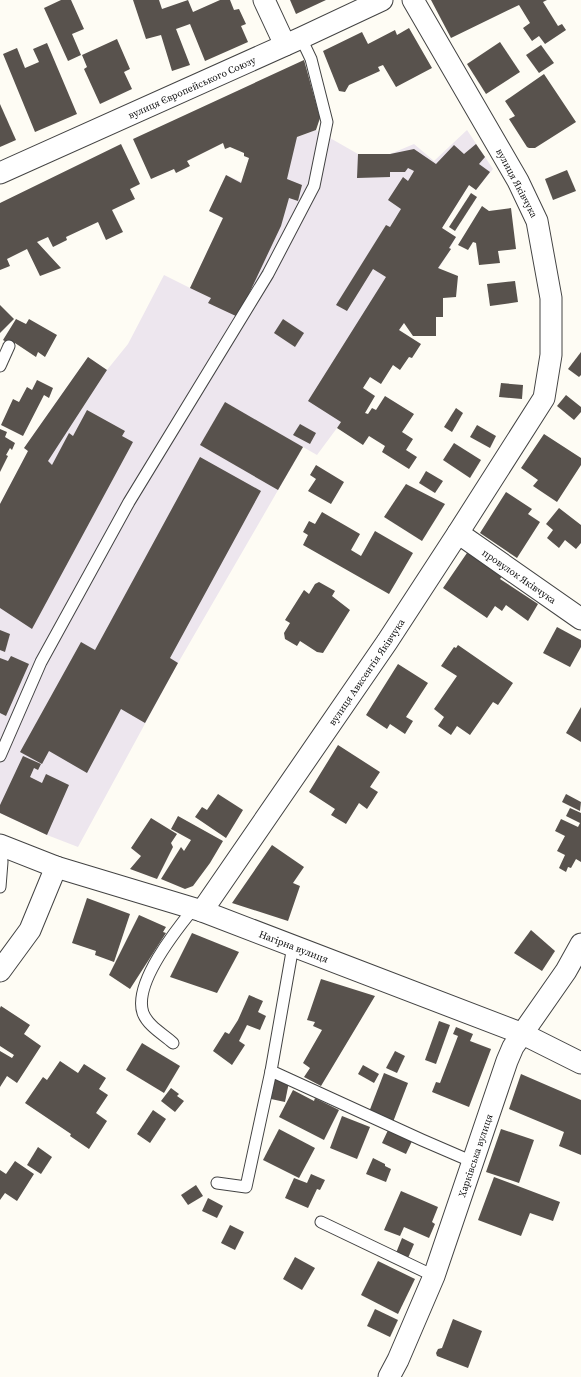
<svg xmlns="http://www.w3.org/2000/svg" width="581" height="1377" viewBox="0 0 581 1377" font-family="'Source Serif 4',serif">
<rect width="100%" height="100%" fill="#fefcf4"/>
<path fill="#ede6ee" d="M316,130L358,154H390L414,144L434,161L467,130L493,169L476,190L469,185L442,228L456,237L450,248L451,249L337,428L317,455L303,447L178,663L78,847L47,835L0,813V504L28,451L24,448L88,357L107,370L128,344L164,275L190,288L223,218L209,211L226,175L242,182L249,158L244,156V153L274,146Z"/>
<g fill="#58524d">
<path d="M61,0H71L84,29L72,34L81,55L68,61L44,8Z"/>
<path d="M133,0H159L162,9L188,0L193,12L220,0H230L234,10L239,9L246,24L241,26L248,42L205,61L190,24L176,29L190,65L172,71L161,35L146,39Z"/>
<path d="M290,0H326L296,14Z"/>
<path d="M431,0H547L543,2L558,26L562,24L566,30L545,44L539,36L532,41L523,28L530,23L519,5L451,38Z"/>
<path d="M409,28L432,68L396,87L383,65L378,67L380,71L349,85L345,92L339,91L323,51L362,32L368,44L395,30L397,35Z"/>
<path d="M117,39L130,69L124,72L132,89L100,104L84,69L87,67L82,55Z"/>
<path d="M500,42L520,72L486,94L467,64Z"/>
<path d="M47,43L77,114L35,132L3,54L17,48L25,68L39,62L33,49Z"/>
<path d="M541,45L554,63L539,73L526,55Z"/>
<path d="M304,60L320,118L316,130L297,137L287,179L302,185L298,201L289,198L281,226L238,317L208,303L211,298L190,288L223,218L209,211L226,175L241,183L249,158L244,156V153L230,147L225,149L223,143L187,161L190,166L176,173L174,169L151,179L133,139Z"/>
<path d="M544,74L576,122L535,148H529L527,147L509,119L515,116L505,101Z"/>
<path d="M0,104L16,140L0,147Z"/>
<path d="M121,144L140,184L130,189L135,199L112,210L123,232L106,240L98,222L66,237L67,240L53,247L48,237L37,242L61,268L40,276L27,249L7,259L10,266L0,270V203Z"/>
<path d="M476,144L485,157L479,164L490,172L476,190L469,185L442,228L456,237L449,248L451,249L438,268L458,276L456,297L443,298V317H436V336H413L404,323L399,330L421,344L412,358L409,357L400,370L393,365L381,384L370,377L363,388L375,396L365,413L368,414L372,408L376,410L385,396L414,414L402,432L413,439L406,450L417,457L409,469L382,452L385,446L369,436L363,445L337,428L341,422L308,401L386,277L373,269L347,311L336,305L386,225L390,227L401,209L388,200L403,177L408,181L414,171L408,168L405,172H390V177L357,178L358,154H390L414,149L436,164L454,145L464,154Z"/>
<path d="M567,170L576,191L553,200L545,179Z"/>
<path d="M471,193L477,197L455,231L449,227Z"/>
<path d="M482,206L489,211L511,208L516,249L498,251L500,263L479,265L476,243L473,242L468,250L458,245Z"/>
<path d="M515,281L518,302L490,306L487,284Z"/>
<path d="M0,305L14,319L0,333Z"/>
<path d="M16,319L26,324L29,319L57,335L45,357L38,352L36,357L15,343L13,346L3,340Z"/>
<path d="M283,319L304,333L295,347L274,333Z"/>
<path d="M581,352V375L579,377L568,369Z"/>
<path d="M88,357L107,370L48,461L52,465L69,433L73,436L87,410L125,431L122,436L133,442L32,629L0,608V504L28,451L24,448Z"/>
<path d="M37,380L53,388L49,398L44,395L23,436L1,425L13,399L19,402L27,387L32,390Z"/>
<path d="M501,383L523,385L522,399L499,397Z"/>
<path d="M566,395L581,407V412L574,420L557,406Z"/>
<path d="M225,402L303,447L278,490L200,445Z"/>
<path d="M456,408L463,413L452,432L444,427Z"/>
<path d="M300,424L316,433L310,444L293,435Z"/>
<path d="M477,425L496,436L490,448L470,437Z"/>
<path d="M0,429L7,432L5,437L15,443L12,450L10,448L6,455L8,456L0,472Z"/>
<path d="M544,434L581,458V465L557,502L533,486L538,480L521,468Z"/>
<path d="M454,443L481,460L470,478L443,460Z"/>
<path d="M200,457L261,491L170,658L178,663L145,723L121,709L87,773L49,751L42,764L20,752L81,642L95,650Z"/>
<path d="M316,465L344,482L331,504L308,491L316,479L310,475Z"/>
<path d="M426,471L443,481L435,493L419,483Z"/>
<path d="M406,484L445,504L422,541L384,517Z"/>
<path d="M506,492L532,509L528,514L540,522L517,558L480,533Z"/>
<path d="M559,508L581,525V543L576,549L565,540L559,548L547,538L553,530L546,524Z"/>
<path d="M322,512L360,534L351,550L361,556L375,531L413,553L389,594L303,545L308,535L303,532L309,521L315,524Z"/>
<path d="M469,550L504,573L500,579L538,604L528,621L506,605L502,611L495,606L487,618L443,588Z"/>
<path d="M319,582L335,591L332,596L350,610L323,653L317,652L300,641L297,646L285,639L284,633L290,623L285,620L304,590L309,594L315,584Z"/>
<path d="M557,627L581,640V647L570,667L543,653Z"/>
<path d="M0,630L10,634L5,652L0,650Z"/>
<path d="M458,645L513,683L498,705L493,702L470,735L457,726L451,735L438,726L444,717L434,709L457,676L441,666L454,647L456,648Z"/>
<path d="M11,656L29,664L6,716L0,713V658L8,661Z"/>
<path d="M398,664L428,683L406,717L413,721L405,734L390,724L387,729L366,715Z"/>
<path d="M581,707V742L566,733Z"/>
<path d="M338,745L380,772L370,787L378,792L367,809L359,803L346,824L331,815L335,809L309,792Z"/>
<path d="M23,756L41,764L38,770L34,768L30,777L42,783L46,774L69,785L47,835L0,813V805Z"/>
<path d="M218,794L243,810L226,838L195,817L202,807L207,810Z"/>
<path d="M566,794L581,802L580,811L562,802Z"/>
<path d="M570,808L581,813V862L576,859L571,868L568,867L566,872L559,868L565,855L557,851L565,836L555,831L561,819L578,827L580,823L566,816Z"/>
<path d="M178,816L223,841L210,863L193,886L185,889L161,879L181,847L184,851L191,840L171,829Z"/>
<path d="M151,818L177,834L171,843L173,847L157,879L130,869L141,856L131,848Z"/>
<path d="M272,845L304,867L293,883L300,886L288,921L232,903Z"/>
<path d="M87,898L130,914L114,962L95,955L96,951L72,943Z"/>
<path d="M139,915L166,927L163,932L166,933L130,989L109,975Z"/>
<path d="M531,930L555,951L542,971L514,953Z"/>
<path d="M192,933L239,952L217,993L170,977Z"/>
<path d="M321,979L375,996L321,1086L304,1077L310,1068L303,1063L322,1030L313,1026L315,1022L307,1020Z"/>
<path d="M249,995L263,1001L258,1012L266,1016L260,1030L247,1025L239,1041L245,1045L232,1065L213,1051L225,1032L229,1034L238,1020Z"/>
<path d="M1,1006L30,1025L24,1034L41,1046L17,1083L7,1076L0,1087V1051L12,1058L14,1055L0,1046V1008Z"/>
<path d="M439,1021L450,1025L436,1064L425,1060Z"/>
<path d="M456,1027L473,1034L470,1041L491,1049L469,1107L432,1092L436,1082L440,1083L458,1036L453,1034Z"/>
<path d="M142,1043L180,1066L164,1093L126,1070Z"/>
<path d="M395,1051L405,1056L397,1073L386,1068Z"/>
<path d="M60,1061L78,1073L84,1064L106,1078L99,1089L108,1095L96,1113L107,1121L89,1149L70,1136L71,1134L25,1103L43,1077L47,1080Z"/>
<path d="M363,1065L379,1074L374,1083L358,1074Z"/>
<path d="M384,1073L408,1083L393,1122L369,1112Z"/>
<path d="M521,1074L581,1100V1155L559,1146L564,1132L509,1109Z"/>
<path d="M275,1079L289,1082L285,1102L271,1099Z"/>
<path d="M171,1088L179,1094L177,1096L184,1101L175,1112L161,1101Z"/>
<path d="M293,1090L314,1101L315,1098L339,1110L324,1140L279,1117Z"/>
<path d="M153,1110L166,1119L150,1143L137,1134Z"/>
<path d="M342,1116L370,1127L357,1159L330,1148Z"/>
<path d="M389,1128L413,1139L406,1154L382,1143Z"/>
<path d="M279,1129L315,1148L299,1178L263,1160Z"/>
<path d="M501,1129L534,1140L519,1183L486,1172Z"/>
<path d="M38,1147L52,1157L41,1174L27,1165Z"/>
<path d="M373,1158L385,1164V1166L391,1169L386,1182L366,1174Z"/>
<path d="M15,1161L34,1174L17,1201L5,1193L0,1200V1170L6,1174Z"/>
<path d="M311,1174L325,1180L320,1190L317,1189L308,1208L285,1198L294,1178L307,1183Z"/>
<path d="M494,1177L560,1202L553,1221L530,1213L521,1236L478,1220Z"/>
<path d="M196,1185L203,1196L188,1205L181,1195Z"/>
<path d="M401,1191L438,1207L432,1222L435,1224L429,1238L404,1227L400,1236L384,1230Z"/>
<path d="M208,1198L223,1206L217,1218L202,1211Z"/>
<path d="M230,1225L244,1232L235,1250L221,1243Z"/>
<path d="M402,1238L414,1244L408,1258L396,1253Z"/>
<path d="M295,1257L315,1268L302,1290L283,1279Z"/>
<path d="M378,1261L415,1279L398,1314L361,1295Z"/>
<path d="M375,1309L398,1320L390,1337L367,1326Z"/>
<path d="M453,1319L482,1331L468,1368L437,1356L436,1353L438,1349L442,1348Z"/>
</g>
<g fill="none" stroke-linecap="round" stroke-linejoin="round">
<defs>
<g id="lane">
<path d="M0,366L9,346"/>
<path d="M0,756L41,662L129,502L268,274L314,186L327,122L311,59L301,38"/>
<path d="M0,887L2,862L1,846"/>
<path d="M293,946L271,1071L422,1140L473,1162"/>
<path d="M173,1043C163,1034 148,1026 143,1013C133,984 176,930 194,908"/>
<path d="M217,1183L246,1187L271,1071"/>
<path d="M321,1222L434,1276"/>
</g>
<g id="street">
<path d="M264,0L285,45"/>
<path id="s1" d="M0,173L301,38L382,0"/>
<path id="s2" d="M458,533L581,619"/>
<path id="s3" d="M0,845L56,867L202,911L523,1034L581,1063"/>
<path id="s4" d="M202,911L387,642L458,533L544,398L551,355V298L537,221L518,181L413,0"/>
<path d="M0,971L30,930L56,867"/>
<path id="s5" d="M389,1377L398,1360L434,1276L507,1061L513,1047L566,971L581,944"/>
</g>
</defs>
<use href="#lane" stroke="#434343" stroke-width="13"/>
<use href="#street" stroke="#434343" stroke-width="23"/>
<use href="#lane" stroke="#fff" stroke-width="11"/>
<use href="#street" stroke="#fff" stroke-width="21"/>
</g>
<g text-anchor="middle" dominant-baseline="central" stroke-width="4" stroke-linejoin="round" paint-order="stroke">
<g font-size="10" fill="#101010" stroke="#fff">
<text stroke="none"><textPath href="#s1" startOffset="210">вулиця Європейського Союзу</textPath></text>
<text transform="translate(517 183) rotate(62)">вулиця Яківчука</text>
<text stroke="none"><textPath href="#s2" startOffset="75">провулок Яківчука</textPath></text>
<text stroke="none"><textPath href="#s4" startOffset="290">вулиця Авксентія Яківчука</textPath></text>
<text stroke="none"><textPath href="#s3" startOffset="311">Нагірна вулиця</textPath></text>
<text stroke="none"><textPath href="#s5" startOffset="238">Харківська вулиця</textPath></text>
</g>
</g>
</svg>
